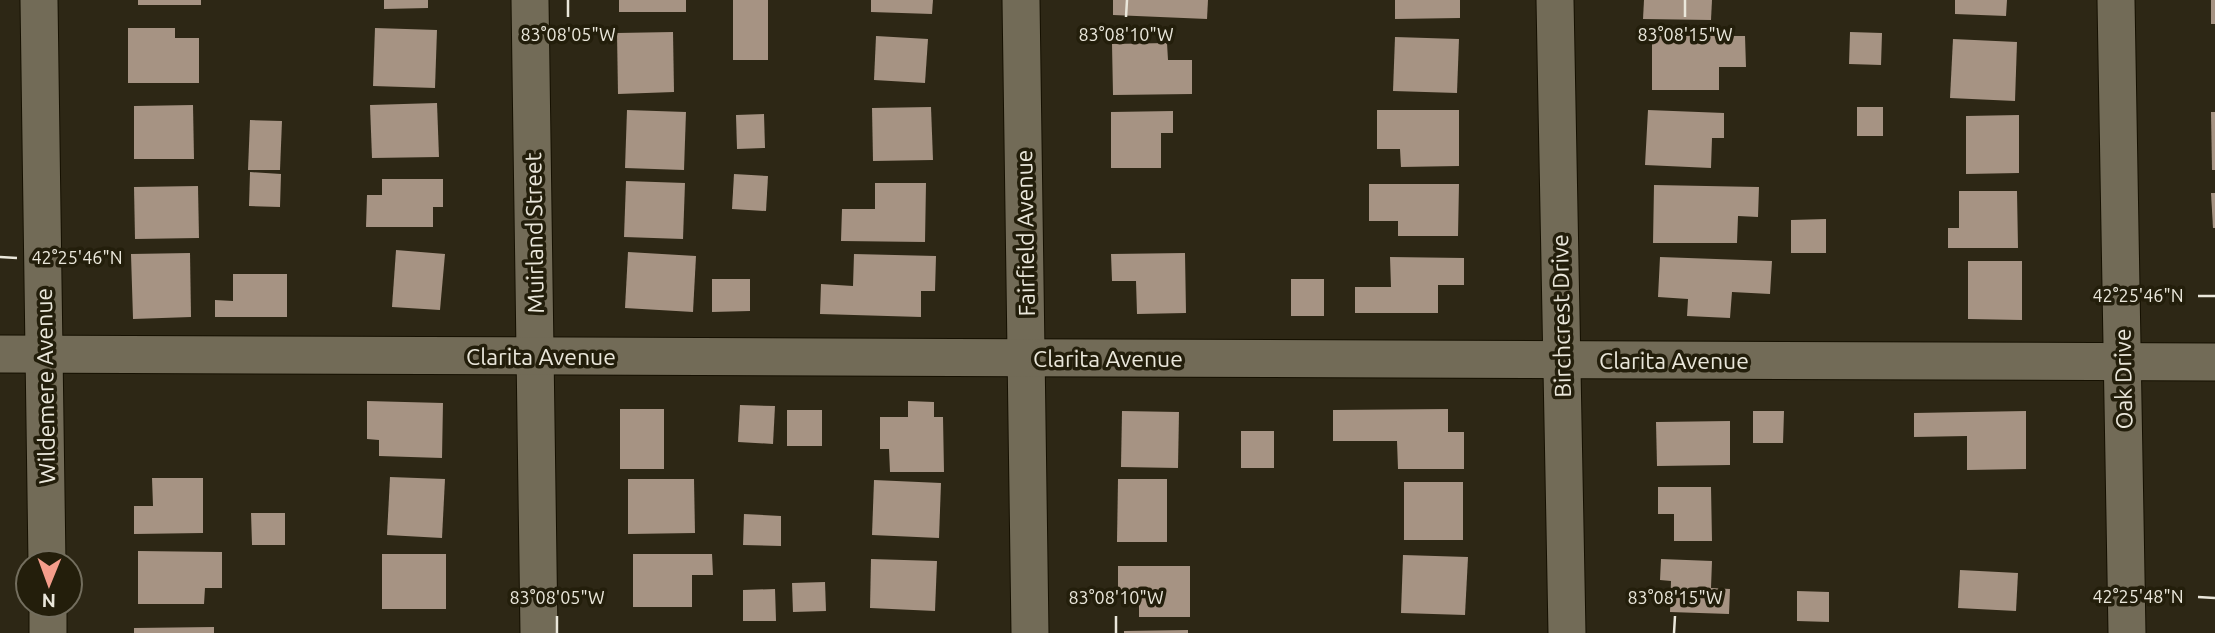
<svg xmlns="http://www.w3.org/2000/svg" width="2215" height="633" viewBox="0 0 2215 633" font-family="Ubuntu,sans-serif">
<rect width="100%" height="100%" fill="#2d2715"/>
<g fill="#a69383">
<rect x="138" y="0" width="63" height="5"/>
<path d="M384,0H428V8L384,9Z"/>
<rect x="619" y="0" width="67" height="12"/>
<rect x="733" y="0" width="35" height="60"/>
<path d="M871,0H933L932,14L871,12Z"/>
<path d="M1113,0H1208L1207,19L1113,15Z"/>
<path d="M1395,0H1460V18L1395,19Z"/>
<path d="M1644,0H1712L1711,20L1643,19Z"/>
<path d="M1955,0H2007L2006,16L1955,14Z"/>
<rect x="2211" y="0" width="4" height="24"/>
<path d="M128,28H175V38H199V83H128Z"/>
<path d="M375,28L437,30L435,88L373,86Z"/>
<path d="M673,32L674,92L618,94L617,33Z"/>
<path d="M1850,32L1882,33L1881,65L1849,64Z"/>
<path d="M876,36L928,39L925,83L874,80Z"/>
<path d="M1652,36H1745L1746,67H1719V90H1652Z"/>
<path d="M1395,37L1459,39L1457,93L1393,91Z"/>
<path d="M1953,39L2017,42L2015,101L1950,98Z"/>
<path d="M1167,43L1168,60H1192V94L1113,95L1112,44Z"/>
<path d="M437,103L439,157L372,158L370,105Z"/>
<path d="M193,105L194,159H134V106Z"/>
<path d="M931,107L933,160L873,161L872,108Z"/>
<rect x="1857" y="107" width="26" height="29"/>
<path d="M627,110L686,112L684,170L625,168Z"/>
<path d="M1377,110H1459V166L1401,167L1400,149H1377Z"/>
<path d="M1648,110L1724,113V138H1712L1711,168L1645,165Z"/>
<path d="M1173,111V133H1161V168H1111V112Z"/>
<path d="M2211,112H2215V170H2212Z"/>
<path d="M764,114L765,148L737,149L736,115Z"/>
<path d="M2019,115V173L1966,174V116Z"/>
<path d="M250,120L282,121L280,170H248Z"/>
<path d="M250,172L281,174L280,207L249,206Z"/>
<path d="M734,174L768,176L766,211L732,209Z"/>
<path d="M382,179H443V207H433V227H366L367,195H382Z"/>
<path d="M626,181L685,183L683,239L624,237Z"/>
<path d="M875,183H926L925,242L841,241L842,209H875Z"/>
<path d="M1369,184H1459L1458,236H1398V221H1369Z"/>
<path d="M1654,185L1759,187L1758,217L1738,216L1737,243H1653Z"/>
<path d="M198,186L199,238L135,239L134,187Z"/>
<path d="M1959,191H2017L2018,248H1948V228H1959Z"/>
<path d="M2211,193H2215V228H2213Z"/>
<path d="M1826,219V253H1791V220Z"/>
<path d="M396,250L445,254L440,310L392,307Z"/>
<path d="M628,252L696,256L693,312L625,308Z"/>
<path d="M190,253L191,317L133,319L131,254Z"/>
<path d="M1185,253L1186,313L1137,314L1136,281H1112L1111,254Z"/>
<path d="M854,254L936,256L935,291H921V317L820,314L821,284L853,286Z"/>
<path d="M1390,257L1464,258V285H1438V313H1355V287H1391Z"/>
<path d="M1660,257L1772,261L1770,294L1732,292L1730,318L1687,316L1688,299L1658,297Z"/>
<path d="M1968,261H2022V320L1968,319Z"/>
<path d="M233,274H287V317H215V300L233,301Z"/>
<path d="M712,279H750V311L712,312Z"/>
<rect x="1291" y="279" width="33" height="37"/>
<path d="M367,401L443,403L442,458L379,456V440L367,439Z"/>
<path d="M908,401L934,402V417H943L944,472H890L889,449H880V417H908Z"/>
<path d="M740,405L775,406L773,444L738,442Z"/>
<rect x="620" y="409" width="44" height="60"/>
<path d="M1448,409V432H1464V469H1398L1397,441H1333V410Z"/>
<rect x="787" y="410" width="35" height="36"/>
<path d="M1122,411L1179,412L1178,468L1121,467Z"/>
<path d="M1753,411H1784L1783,443H1753Z"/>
<path d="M2026,411V469L1967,470V436L1914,437V413Z"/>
<path d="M1730,421V465L1657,466L1656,422Z"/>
<rect x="1241" y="431" width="33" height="37"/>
<path d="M390,477L445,479L442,538L387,535Z"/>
<path d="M152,478H203V533L134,534V506H153Z"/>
<path d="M628,479H694L695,533L628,534Z"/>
<path d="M1118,479H1167V542H1117Z"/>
<path d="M874,480L941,483L939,538L872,535Z"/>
<rect x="1404" y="482" width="59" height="58"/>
<path d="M1658,487H1711L1712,541H1674V514H1658Z"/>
<path d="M251,513H285V545H252Z"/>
<path d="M744,514L781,516V546L743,545Z"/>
<path d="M138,551L222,552V588H205L204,604H138Z"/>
<rect x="382" y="554" width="64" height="55"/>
<path d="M633,554H712L713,575H692V607H633Z"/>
<path d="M1403,555L1468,557L1465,615L1401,613Z"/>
<path d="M871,559L937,561L935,611L870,608Z"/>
<path d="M1661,559L1712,561L1711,588L1730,589L1729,614L1670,612L1671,581L1660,580Z"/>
<path d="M1118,566H1190V617H1139V592L1118,593Z"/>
<path d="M1960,570L2018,573L2016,611L1958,608Z"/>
<path d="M825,582L826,611L793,612L792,583Z"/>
<path d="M775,589L776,621H743V590Z"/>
<path d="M1797,591L1829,592V622L1797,621Z"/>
<path d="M214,627V633H134V628Z"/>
<path d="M1188,630V633H1124V631Z"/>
</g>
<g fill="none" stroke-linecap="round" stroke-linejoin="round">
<defs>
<g id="street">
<path d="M39,0L47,563"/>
<path d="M530,0L539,633"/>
<path d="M1021,0L1030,633"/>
<path d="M1555,0L1567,633"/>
<path d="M2116,0L2127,633"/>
<path d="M0,354L2215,362"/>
<path d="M48,605V633"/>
</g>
</defs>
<use href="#street" stroke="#151001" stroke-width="39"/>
<use href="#street" stroke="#726b57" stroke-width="37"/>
</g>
<path fill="none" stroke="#eae7db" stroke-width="2.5" d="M568,17V0M1126,17L1127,0M1685,17V0M0,257L17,258M2198,296H2215M2198,597L2215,598M557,633V616M1116,633V616M1674,633L1675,616"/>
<g text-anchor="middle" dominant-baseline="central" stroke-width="7" stroke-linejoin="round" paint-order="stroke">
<g font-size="23" fill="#eae7db" stroke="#231e0b">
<text transform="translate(534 233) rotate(-91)">Muirland Street</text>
<text transform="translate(1025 233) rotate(-91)">Fairfield Avenue</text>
<text transform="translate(1561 316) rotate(-91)">Birchcrest Drive</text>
<text x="541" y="356">Clarita Avenue</text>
<text x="1108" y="358">Clarita Avenue</text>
<text x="1674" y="360">Clarita Avenue</text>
<text transform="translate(2123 379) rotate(-91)">Oak Drive</text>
<text transform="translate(45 386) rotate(-91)">Wildemere Avenue</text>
</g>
</g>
<g font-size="18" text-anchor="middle" fill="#eae7db" stroke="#231e0b" stroke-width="7" stroke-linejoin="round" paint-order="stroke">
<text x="568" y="41">83°08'05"W</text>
<text x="1126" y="41">83°08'10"W</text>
<text x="1685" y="41">83°08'15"W</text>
<text x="77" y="264">42°25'46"N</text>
<text x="2138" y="302">42°25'46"N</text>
<text x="2138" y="603">42°25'48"N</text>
<text x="557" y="604">83°08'05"W</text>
<text x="1116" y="604">83°08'10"W</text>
<text x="1675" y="604">83°08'15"W</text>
</g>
<g transform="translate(49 584) rotate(181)"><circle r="33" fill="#231e0b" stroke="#736e5e" stroke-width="2"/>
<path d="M0-5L12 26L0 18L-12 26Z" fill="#f49d8b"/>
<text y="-10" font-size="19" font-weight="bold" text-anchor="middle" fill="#eae7db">N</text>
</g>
</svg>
